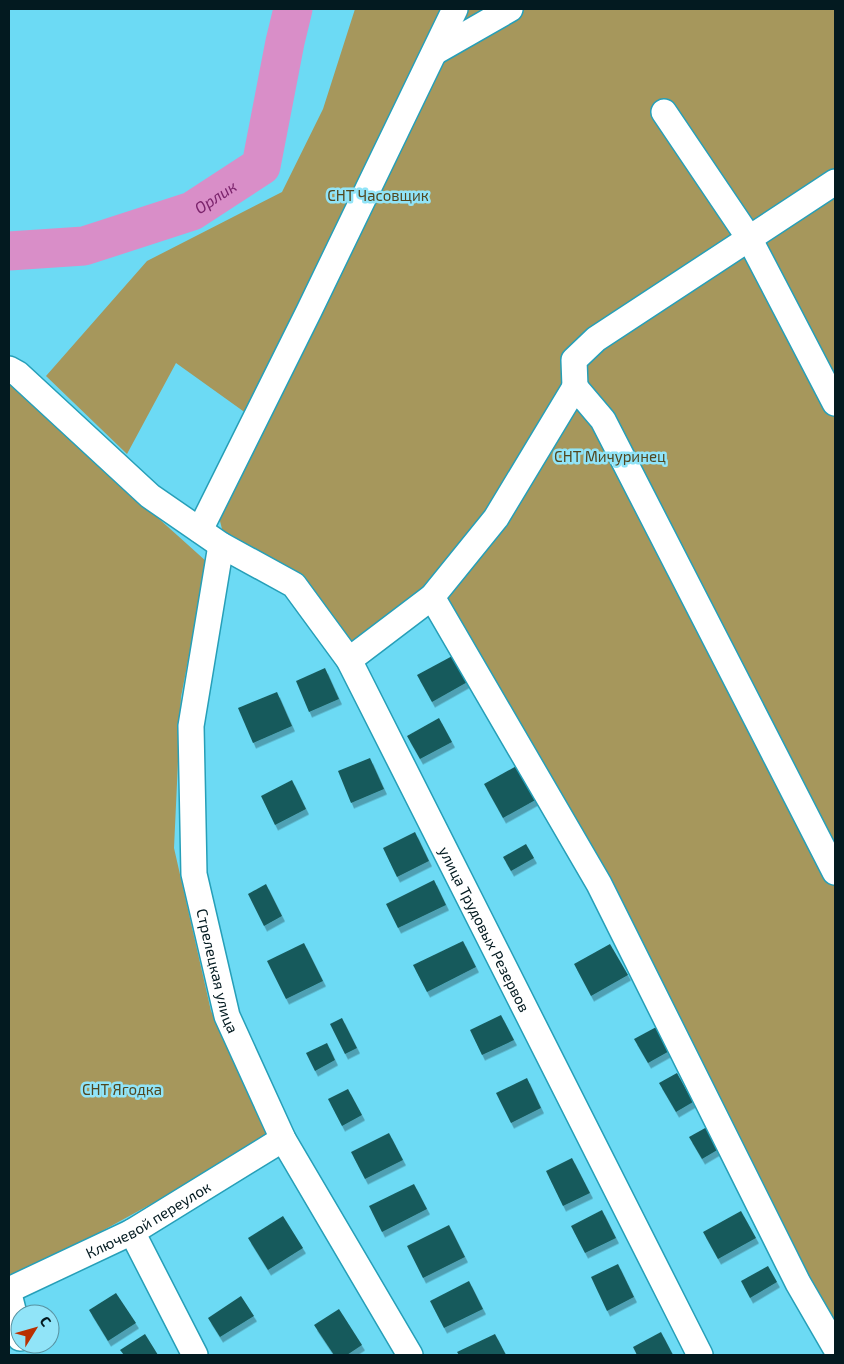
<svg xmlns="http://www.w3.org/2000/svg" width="844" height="1364" viewBox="0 0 844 1364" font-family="'Exo 2',sans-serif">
<defs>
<filter id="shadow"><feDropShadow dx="3" dy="5.5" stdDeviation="0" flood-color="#0004"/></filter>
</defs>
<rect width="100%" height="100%" fill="#6cdaf4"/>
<g fill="#a6975c">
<path d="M355,9H835V1351L437,602L361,660L223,533L219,517L250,416L176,363L127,454L46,376L147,261L282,192L323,109Z"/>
<path d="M9,384L207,562L181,697L174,848L211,1011L271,1135L215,1169L9,1282Z"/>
</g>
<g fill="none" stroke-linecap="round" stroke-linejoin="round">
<path stroke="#d98ec8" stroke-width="39" id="s1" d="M9,251L84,246L192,211L261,166L285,42L293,9"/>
</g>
<g fill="#195a5b" filter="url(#shadow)">
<path d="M456,654L471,680L432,702L417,675Z"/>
<path d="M325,668L339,699L309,712L296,681Z"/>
<path d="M277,692L292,726L253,743L238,708Z"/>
<path d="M439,718L452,742L420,759L407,736Z"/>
<path d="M370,758L384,789L351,803L338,771Z"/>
<path d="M520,764L539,798L503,818L484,784Z"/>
<path d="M292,780L306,809L275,825L261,796Z"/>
<path d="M415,832L429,861L397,877L383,848Z"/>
<path d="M526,844L534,858L511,871L503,857Z"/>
<path d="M434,880L446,905L398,928L386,904Z"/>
<path d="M266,884L282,916L264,926L248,894Z"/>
<path d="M463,941L476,967L427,992L413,965Z"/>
<path d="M304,943L323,981L286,999L267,961Z"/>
<path d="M610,944L628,975L591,996L574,964Z"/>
<path d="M501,1015L514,1040L482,1055L470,1030Z"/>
<path d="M342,1018L357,1048L345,1054L330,1024Z"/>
<path d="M660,1025L673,1049L648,1063L634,1039Z"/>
<path d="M327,1043L335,1060L315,1071L306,1053Z"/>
<path d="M677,1073L693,1102L676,1112L659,1083Z"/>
<path d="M527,1078L541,1108L511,1123L496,1093Z"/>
<path d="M348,1089L362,1115L342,1126L328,1099Z"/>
<path d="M707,1127L719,1149L702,1159L689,1137Z"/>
<path d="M389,1133L403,1160L365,1179L351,1152Z"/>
<path d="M572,1158L590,1193L563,1206L546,1171Z"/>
<path d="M414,1184L427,1209L382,1232L369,1206Z"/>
<path d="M602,1210L616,1238L585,1253L571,1226Z"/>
<path d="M741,1211L756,1238L718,1259L703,1232Z"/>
<path d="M283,1216L303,1248L268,1270L248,1238Z"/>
<path d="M449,1225L465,1257L423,1278L407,1246Z"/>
<path d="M618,1264L634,1297L607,1311L591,1277Z"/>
<path d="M768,1266L777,1282L750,1298L741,1281Z"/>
<path d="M469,1281L483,1309L444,1328L430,1301Z"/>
<path d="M116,1293L136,1323L108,1341L89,1310Z"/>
<path d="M241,1296L254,1316L220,1337L208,1318Z"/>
<path d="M339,1309L362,1345L347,1355H334L314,1325Z"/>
<path d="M661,1332L673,1355H637L633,1347Z"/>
<path d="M145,1334L158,1355H124L120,1350Z"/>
<path d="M495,1334L506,1355H459L457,1352Z"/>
</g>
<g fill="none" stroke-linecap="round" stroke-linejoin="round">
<defs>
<g id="minor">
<path d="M435,52L510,9"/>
<path d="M664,112L749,238L835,403"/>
<path id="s2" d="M9,369L18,374L150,496L221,545L294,585L349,660L700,1355"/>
<path d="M575,387L574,360L596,339L835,182"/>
<path d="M200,530L309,311L455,9"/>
<path id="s3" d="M221,545L191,726L194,874L227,1016L283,1139L410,1355"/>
<path d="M432,597L599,884L798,1283L835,1347"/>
<path d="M349,660L432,597L496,518L575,387L603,420L835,872"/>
<path d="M132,1232L195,1355"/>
<path id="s4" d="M9,1290L132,1232L283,1139"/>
<path d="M9,1294L20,1338"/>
</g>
</defs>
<use href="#minor" stroke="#269fb8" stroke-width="28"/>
<use href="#minor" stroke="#fff" stroke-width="25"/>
</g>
<g text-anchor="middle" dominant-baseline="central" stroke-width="5" stroke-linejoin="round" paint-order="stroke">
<g font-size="15" fill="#514720" stroke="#91e4f8">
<text x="378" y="195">СНТ Часовщик</text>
<text x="610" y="456">СНТ Мичуринец</text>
<text x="122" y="1089">СНТ Ягодка</text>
</g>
<g font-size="15" fill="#031a20" stroke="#91e4f8">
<text stroke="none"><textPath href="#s2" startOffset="754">улица Трудовых Резервов</textPath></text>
<text stroke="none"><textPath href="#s3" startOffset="431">Стрелецкая улица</textPath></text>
<text stroke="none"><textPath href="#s4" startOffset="156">Ключевой переулок</textPath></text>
</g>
<g font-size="16" font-style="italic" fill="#7b246c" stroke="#91e4f8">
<text stroke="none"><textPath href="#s1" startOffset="216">Орлик</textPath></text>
</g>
</g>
<rect width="844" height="1364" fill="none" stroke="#031a20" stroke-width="20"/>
<g transform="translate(35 1329) rotate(53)"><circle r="24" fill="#91e4f8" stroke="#5893a2"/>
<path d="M0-4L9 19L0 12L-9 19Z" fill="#b93001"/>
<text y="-8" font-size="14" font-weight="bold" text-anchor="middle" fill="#031a20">С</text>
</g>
</svg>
